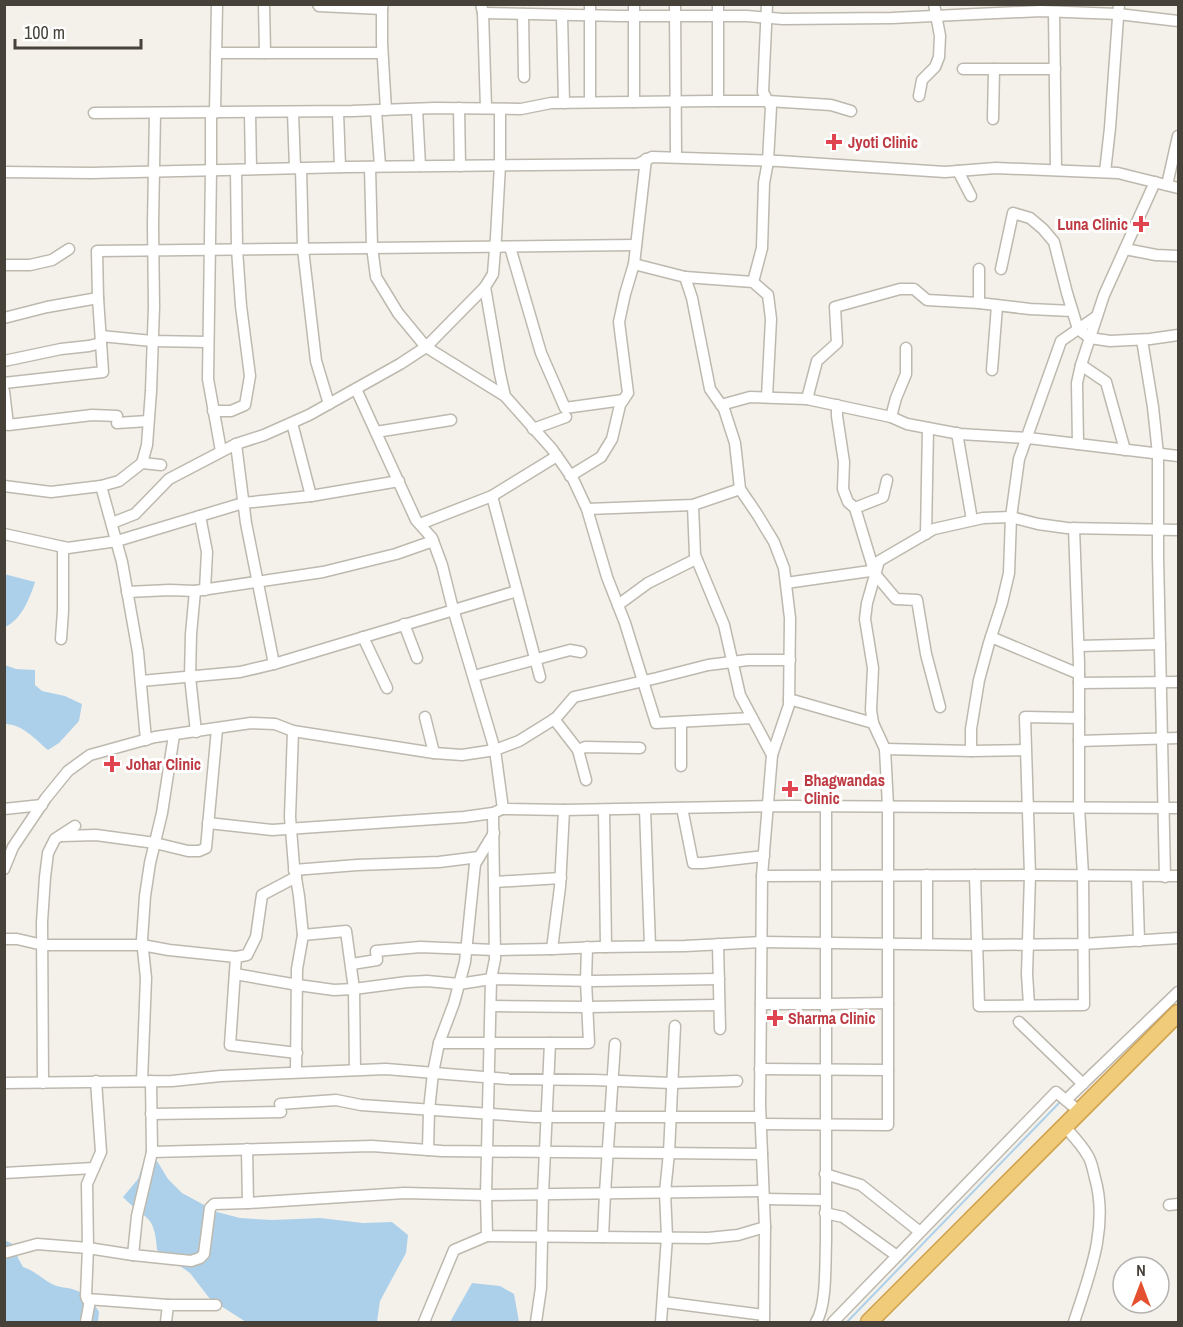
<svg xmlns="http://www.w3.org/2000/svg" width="1183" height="1327" viewBox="0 0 1183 1327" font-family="'Archivo Narrow',sans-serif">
<rect width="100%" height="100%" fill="#f4f1eb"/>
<g fill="#add0ea">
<path d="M4,574L35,582C30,598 21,620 5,627Z"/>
<path d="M5,665L16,669L35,670V685L42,691L65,696L82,704L79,721L59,743L48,750C35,739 22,724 5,724Z"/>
<path d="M144,1161H157L168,1179L182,1193L217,1212L240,1218L272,1220L320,1218L363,1223L392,1222L408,1235L406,1253L380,1301L377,1322H246L210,1299L190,1273L157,1250C156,1239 155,1224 146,1217C138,1209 131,1206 123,1197L138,1179Z"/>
<path d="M4,1240L15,1245L18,1258L23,1267C35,1271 41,1278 52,1284C59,1288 67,1287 75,1290C85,1293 94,1303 99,1312L98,1322H5Z"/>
<path d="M472,1283L500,1286L514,1294L519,1322H450Z"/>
</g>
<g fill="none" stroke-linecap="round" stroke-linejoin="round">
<path stroke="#add0ea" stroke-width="2" d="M847,1322L1062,1100"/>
<defs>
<g id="minor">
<path d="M264,4L265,53"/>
<path d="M318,4L319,6L382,9"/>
<path d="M383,4L382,9V43L386,110"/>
<path d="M481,4L483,13L486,108"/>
<path d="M675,4L676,157"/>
<path d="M1054,12L1056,170"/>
<path d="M483,13L621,16H747L783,19L892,18L1041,11L1118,14L1178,21"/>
<path d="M523,14L524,77"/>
<path d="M562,15L564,103"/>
<path d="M216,53H382"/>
<path d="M963,69H1055"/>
<path d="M919,96L922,80L935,67L939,57L940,36L934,4"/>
<path d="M718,101V4"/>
<path d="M590,102V4"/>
<path d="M634,102V4"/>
<path d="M459,108L460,166"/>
<path d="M417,109L420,166"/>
<path d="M500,109V165L496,237L493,274L485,287L500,374L505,396L552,449L573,479L587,509L607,577L625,623L656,723L752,718"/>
<path d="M376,111L380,166"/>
<path d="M293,112L295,168"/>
<path d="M338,112L340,167"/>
<path d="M94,113L352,111L435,108L521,109L551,103L712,101H768L831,105L851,111"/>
<path d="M211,113V170L208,379L221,451"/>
<path d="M215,113L217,4"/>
<path d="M250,113L251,169"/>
<path d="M993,119L994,69"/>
<path d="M370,167L372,247L376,277L398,313L426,347L505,396"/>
<path d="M301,168L303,249L316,361L329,404"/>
<path d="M958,171L971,196"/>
<path d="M4,172L91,173L347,167L638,164L652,157L779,161L945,172L996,168L1118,173L1178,188"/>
<path d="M1105,172L1110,128L1119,4"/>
<path d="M1167,185L1178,136"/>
<path d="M510,247L541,353L565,408L623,400"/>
<path d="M1125,249L1156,255L1178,256"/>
<path d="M634,264L685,277L692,298L710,389L724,409L735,443L740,489L757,514L774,542L784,568L790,618L789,705L772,755L762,876L760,1105L765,1227L764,1322"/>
<path d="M4,265H30L52,260L69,249"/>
<path d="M979,269V303L1030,309L1072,311"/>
<path d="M1001,269L1013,213L1030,218L1043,229L1054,242L1067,293L1078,329L1090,338L1110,341L1150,339L1178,335"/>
<path d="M685,277L753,282L768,295L771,319L767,397"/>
<path d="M753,282L762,248L764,183L768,161L771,107L763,92L767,4"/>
<path d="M4,318L47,307L98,298"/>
<path d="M101,336L152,341L208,342"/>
<path d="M1142,340L1153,407L1158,454V556L1165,877"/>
<path d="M906,348V374L896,398L891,417L907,424L960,434L1028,438L1178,456"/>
<path d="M4,361L61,349L89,346L101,343"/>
<path d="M1081,365L1106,382L1125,450"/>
<path d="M992,370L997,306"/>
<path d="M4,383L103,372L98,298L97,251L636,245"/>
<path d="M356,389L416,520L432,538L442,565L453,609L495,750L503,809L564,810L784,806L1178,808"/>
<path d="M4,391L8,425L92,415L117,416"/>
<path d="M807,399L817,361L837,343L835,307L900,289H914L927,300L979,303"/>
<path d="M721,405L750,397L807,399L891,417"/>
<path d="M837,405V416L844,462L843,489L848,502L855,508"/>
<path d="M213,411H231L245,405L250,376L241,306L237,249L236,170"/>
<path d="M117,423L148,421"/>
<path d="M292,423L311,496L399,481"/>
<path d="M533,429L566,417"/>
<path d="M376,432L451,420"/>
<path d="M957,433L972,520"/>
<path d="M236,444L246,523L274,664"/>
<path d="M1078,444L1077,383L1081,365L1104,295L1155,182"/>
<path d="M142,463L161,465"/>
<path d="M570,476L601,457L612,439L620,405L628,393L619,322L625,294L634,264L646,159"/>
<path d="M887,480L883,497L855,508L875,574L896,599L917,600L926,654L940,707"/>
<path d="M4,486L51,492L101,486L119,481L142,463L147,445L151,391L154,307L153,224L155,113"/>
<path d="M101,486L122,562L138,652L146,740"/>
<path d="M492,496L540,677"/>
<path d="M693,505L695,555L724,625L740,695L772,755"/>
<path d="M587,509L693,505L740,489"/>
<path d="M200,516L207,552L205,590"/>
<path d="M112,523L135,514L169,479L236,444L264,435L309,415L400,364L426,347L485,287"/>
<path d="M420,524L492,496L557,456"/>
<path d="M4,534L68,548L117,541L243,503L311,496"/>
<path d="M926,534L928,428"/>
<path d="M786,583L870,571L875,574"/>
<path d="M195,591L191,634L190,677L196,732"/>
<path d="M127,592L170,590L195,591L323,572L396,554L433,541"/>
<path d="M618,605L648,583L696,559"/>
<path d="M404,624L417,658"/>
<path d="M363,637L387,688"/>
<path d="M991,637L1079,674"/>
<path d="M61,639L63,611V547"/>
<path d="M1079,646L1160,644"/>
<path d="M474,676L570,650L581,652"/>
<path d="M141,681L240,672L274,664L517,591"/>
<path d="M1079,683L1178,682"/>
<path d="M789,699L873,723"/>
<path d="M425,717L434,753"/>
<path d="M554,719L578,750L585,747L640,748"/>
<path d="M681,722V766"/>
<path d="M293,731L290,817L294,866L299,896L303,935L297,969L296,1072"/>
<path d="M1079,741L1178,738"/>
<path d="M885,749L971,751L1025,750"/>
<path d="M578,750L586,780"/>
<path d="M971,751V729L979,680L989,643L1002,603L1009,573L1011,517L1019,459L1061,341L1097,316"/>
<path d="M682,808L693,863H703L764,856"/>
<path d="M4,809L42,805"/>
<path d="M645,809L650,946"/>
<path d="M564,810L560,887L552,949L599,947L685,946L762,942L977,945L1083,944L1178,938"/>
<path d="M604,810L606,947"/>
<path d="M208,823L272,830L464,817L493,813L500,810"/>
<path d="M61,836L96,835L155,843L188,851H199L206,848L217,729"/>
<path d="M4,869L13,847L46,798L68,771L90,755L155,737L251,723L275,724L293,731L434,753L462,755L495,750L519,741L556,718L574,697L657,678L708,665L748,660H790"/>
<path d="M294,870L357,865L439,862L479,857"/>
<path d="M927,875V944"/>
<path d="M975,875L979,1006L1084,1005L1083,875L1079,807V664L1074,528"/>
<path d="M762,876L1040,875L1178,876"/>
<path d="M1137,876L1139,941"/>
<path d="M495,882L561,878"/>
<path d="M303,935L346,931L354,989L355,1070"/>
<path d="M4,939H17L43,945H142L169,950L236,957L230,1045L297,1053"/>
<path d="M718,944L720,1029"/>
<path d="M236,957L247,955L256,937L262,895L296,877"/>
<path d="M352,964L377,960L376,951L420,947L495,950L552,949"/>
<path d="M235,974L298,985L334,990L354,989L407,982L427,981L459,984L491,979L495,959L493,813"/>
<path d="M719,979L594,981L491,979L486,1195L487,1236L708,1238L738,1235L765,1227"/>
<path d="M761,1004H826L888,1003"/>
<path d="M1029,1005L1027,974L1030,875L1025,717L1079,718"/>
<path d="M491,1006L587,1007L719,1005"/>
<path d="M1019,1022L1083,1084"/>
<path d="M439,1043H589L586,981L587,947"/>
<path d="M760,1069L888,1070"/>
<path d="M142,1081L146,978L142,940L145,896L150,863L162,813L174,735"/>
<path d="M151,1081L152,1152L372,1146L442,1151L762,1154"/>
<path d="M4,1083L172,1081L221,1076L386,1069L508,1079L594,1080L672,1083L737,1081"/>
<path d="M43,1083L42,922L45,877L48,853L55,839L75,826"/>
<path d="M1066,1100L1178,992"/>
<path d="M280,1104L336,1100L361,1105L534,1117H760"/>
<path d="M151,1114L281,1112"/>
<path d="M761,1124L888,1125V806L885,749L873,723L871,710L873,668L865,619L867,603L879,561L934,529L983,518L1011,517L1038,524L1067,528L1178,530"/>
<path d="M1065,1127C1073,1136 1082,1145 1088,1156C1092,1162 1093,1171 1095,1178C1109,1227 1089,1276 1074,1322"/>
<path d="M247,1149L248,1203L404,1193L486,1195L763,1191"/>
<path d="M428,1150L429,1110L433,1073L439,1043L454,1003L465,962L475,864L494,833"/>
<path d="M4,1173L94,1168"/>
<path d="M825,1174L861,1185L920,1232"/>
<path d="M764,1199L825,1200"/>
<path d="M1169,1205L1178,1204"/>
<path d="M825,1213L843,1217L897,1256"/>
<path d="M603,1237L605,1193L615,1044"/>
<path d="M4,1253L37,1244L88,1248L87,1184L101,1152L96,1081"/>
<path d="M133,1255L137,1216L152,1152"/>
<path d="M663,1302L764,1315"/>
<path d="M216,1305H168L87,1299L86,1296L88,1248L133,1255L191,1261L200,1258L204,1254L210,1208L214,1204L248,1203"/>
<path d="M86,1322L90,1300"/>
<path d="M166,1322L168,1305"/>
<path d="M424,1322L454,1250L487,1236"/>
<path d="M536,1322L541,1288L543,1194L550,1043"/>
<path d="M661,1322L667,1237L665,1192L669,1153L675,1026"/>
<path d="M816,1322C827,1306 825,1262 826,1242V806"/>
<path d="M833,1322L1056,1092L1080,1112"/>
</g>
<path id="highway" d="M869,1322L1178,1013"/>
</defs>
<use href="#minor" stroke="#beb9ae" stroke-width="13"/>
<use href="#highway" stroke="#cfa14a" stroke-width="19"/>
<use href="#minor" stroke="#fff" stroke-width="10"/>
<use href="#highway" stroke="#f0cb79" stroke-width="16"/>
</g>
<g fill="#e0444e" stroke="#fff" stroke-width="2">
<path d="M831 133h6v6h6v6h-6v6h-6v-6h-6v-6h6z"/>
<path d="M1138 215h6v6h6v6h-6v6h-6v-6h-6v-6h6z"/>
<path d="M109 755h6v6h6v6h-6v6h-6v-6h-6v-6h6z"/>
<path d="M787 780h6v6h6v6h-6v6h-6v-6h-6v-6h6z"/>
<path d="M772 1009h6v6h6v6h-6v6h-6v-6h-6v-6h6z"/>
</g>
<g text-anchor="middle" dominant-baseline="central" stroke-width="6" stroke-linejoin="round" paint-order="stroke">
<g font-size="16" font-weight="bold" fill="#be3a42" stroke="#fff" text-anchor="start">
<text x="848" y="142">Jyoti Clinic</text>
<text x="1128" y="224" text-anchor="end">Luna Clinic</text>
<text x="126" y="764">Johar Clinic</text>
<text x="804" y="780">Bhagwandas<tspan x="804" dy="18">Clinic</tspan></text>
<text x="788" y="1018">Sharma Clinic</text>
</g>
</g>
<rect width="1183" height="1327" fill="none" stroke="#474239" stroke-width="12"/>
<g transform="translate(1141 1285)"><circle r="28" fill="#ffffff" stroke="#b5b3b0" stroke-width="1.5"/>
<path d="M0-4.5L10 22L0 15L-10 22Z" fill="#e55030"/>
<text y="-9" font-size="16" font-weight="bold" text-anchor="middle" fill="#474239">N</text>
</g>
<path d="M15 39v9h126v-9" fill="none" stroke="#474239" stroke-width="3"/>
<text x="24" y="39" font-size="18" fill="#474239" stroke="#ffffff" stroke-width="4.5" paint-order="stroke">100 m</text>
</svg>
